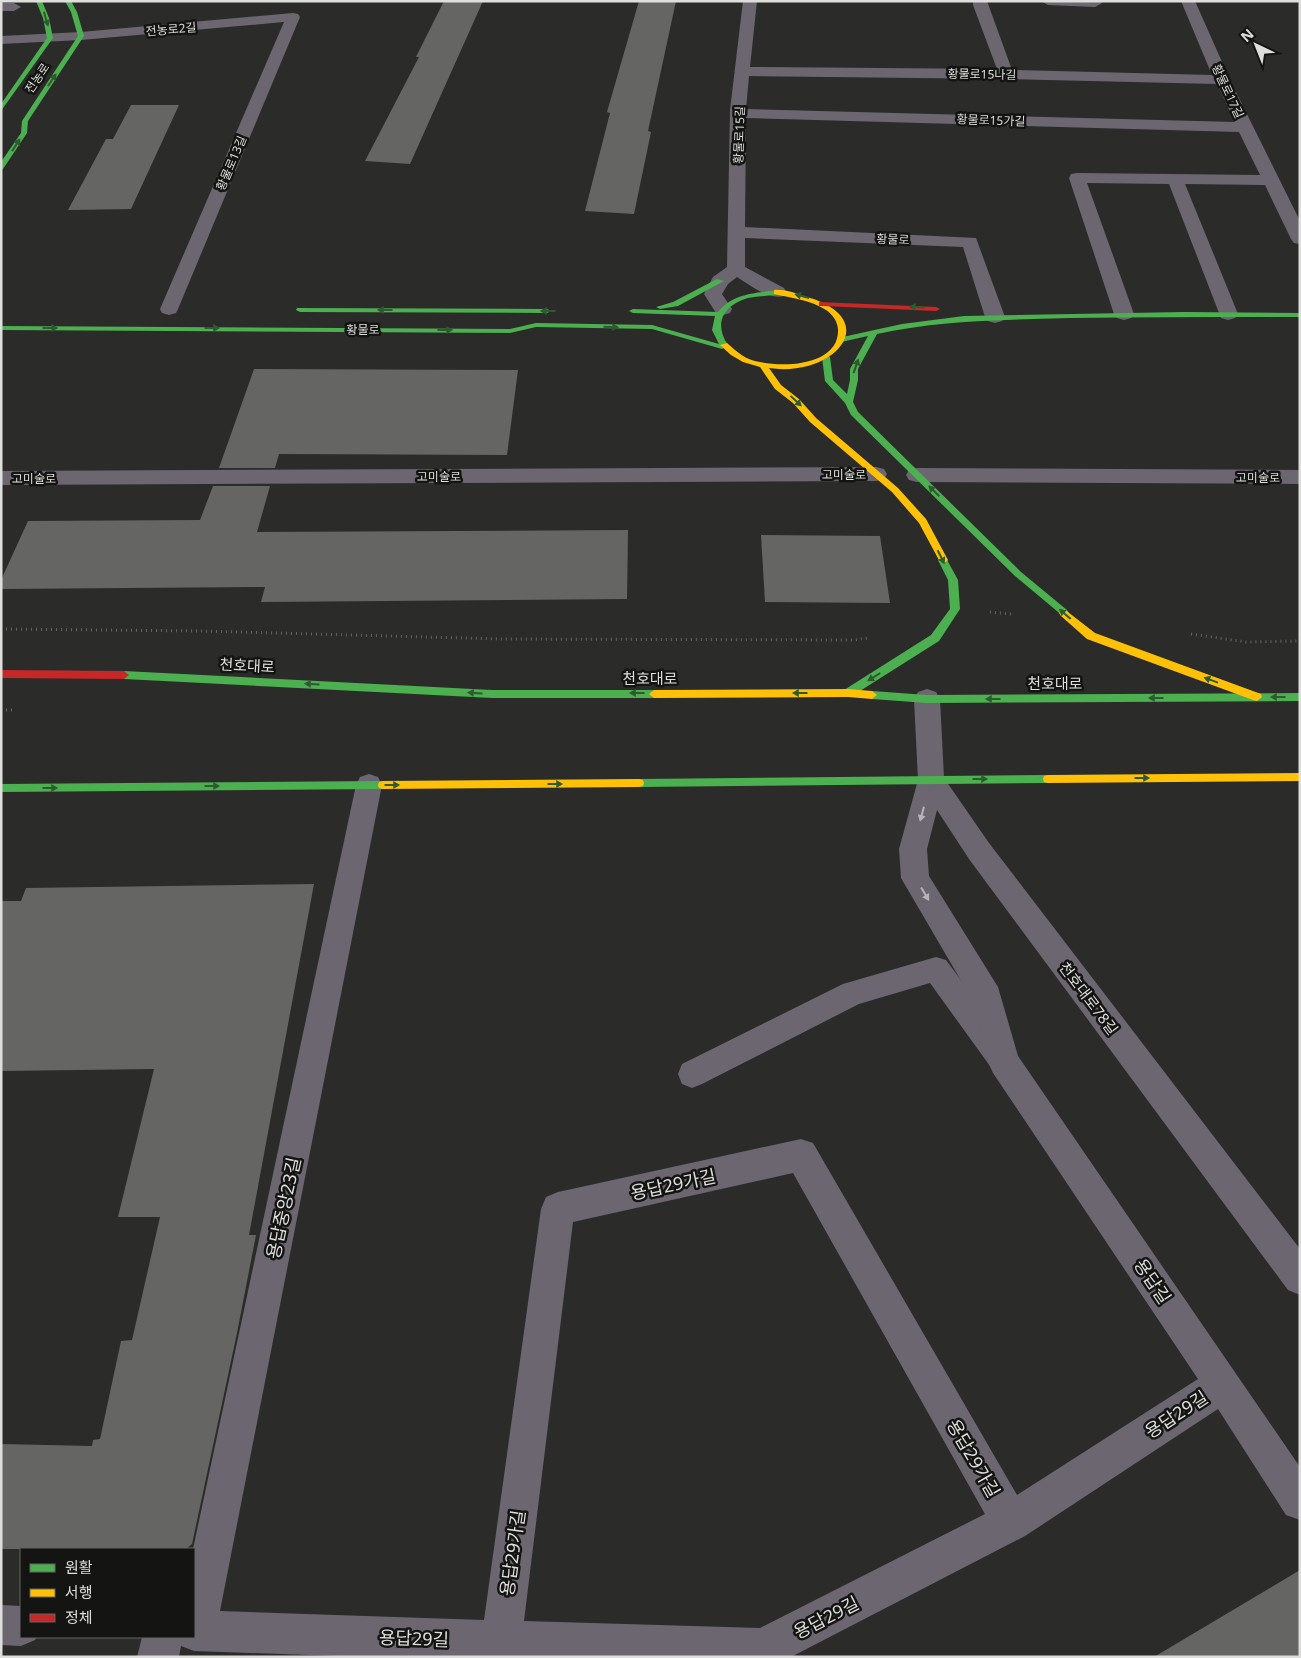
<svg xmlns="http://www.w3.org/2000/svg" width="1301" height="1658" viewBox="0 0 1301 1658" font-family="'Noto Sans','Noto Sans KR',sans-serif">
<rect width="100%" height="100%" fill="#2b2c2a"/>
<g fill="#656664">
<path d="M444,1H483L410,164L365,161L419,57H416Z"/>
<path d="M639,1H676L648,131L651,132L634,214L585,211L610,113L607,112Z"/>
<path d="M131,105H179L131,209L68,210L106,139H113Z"/>
<path d="M254,369L518,370L507,455L279,454L275,468H219Z"/>
<path d="M213,486H270L257,532L628,530L627,599L261,602L265,587L1,589V580L28,521L200,520Z"/>
<path d="M761,535L880,536L890,603L765,602Z"/>
<path d="M314,884L249,1235H256L237,1333L192,1544L186,1549H1V1444L92,1446L93,1440L100,1439L121,1341L132,1340L160,1217H118L154,1069L1,1071V901H21L26,888Z"/>
<path d="M1300,1570V1657H1154Z"/>
</g>
<g fill="none" stroke-linecap="round" stroke-linejoin="round">
<g stroke="#666268" stroke-width="3" stroke-dasharray="1 4" stroke-linecap="butt">
<path d="M990,612L1011,614"/>
<path d="M1,629L200,631L501,639L854,640L868,638"/>
<path d="M1191,634L1246,642L1300,641"/>
<path d="M1,710H16"/>
</g>
<path fill="#6c6671" fill-rule="evenodd" d="M936,957L946,960L1010,1046L1014,1056L1010,1066L1000,1070L990,1066L930,983L859,1004L702,1084L692,1088L682,1084L678,1074L682,1064L843,984Z"/>
<g fill="#6c6671" fill-rule="evenodd">
<path d="M743,1H757L750,67L997,69L973,5V1H987L1012,70L1212,75L1181,1H1195L1230,80L1300,221V244L1294,243L1291,239L1265,185L1185,184L1238,314L1235,318L1228,320L1221,318L1169,184L1087,183L1134,314L1131,318L1124,320L1117,318L1114,314L1069,178L1071,174L1077,173L1260,175L1239,132L746,118L745,227L976,238L1005,317L1002,321L995,323L988,321L985,317L963,247L745,238V267L784,288L786,292L784,296C768,300 750,285 737,277L728,284L722,294L732,309L730,313L723,315L716,313L704,294L713,277L727,267L730,110ZM749,76L1006,79L1217,84L1235,122L746,109Z"/>
<path d="M1041,1H1101L1102,3L1095,7L1048,5Z"/>
<path d="M1,3H14L21,7L14,11H1Z"/>
<path d="M293,13L298,14L300,17L178,309L176,313L169,315L162,313L160,309L284,22L81,40L1,44V36L81,32Z"/>
<path d="M876,467L884,469L887,474L884,479L876,481L1,485V471Z"/>
<path d="M917,468L1300,470V484L917,482L909,480L906,475L909,470Z"/>
<path d="M927,689L936,692L940,699L944,778L989,843L1300,1249V1295L1288,1290L969,859L937,810L927,849L929,876L998,987L1018,1056L1300,1467V1520L1286,1515L1218,1409L1025,1536L791,1657H364L194,1651L181,1646L179,1657H137L142,1637H194L193,1549L356,785L360,777L369,774L378,777L382,785L220,1611L484,1620L541,1209L546,1197L558,1192L801,1139L813,1143L1017,1495L1198,1379L993,1073L988,1062L973,1001L901,878L899,849L918,780L914,699L918,692ZM793,1173L985,1514L760,1628L524,1621L573,1222Z"/>
<path d="M1,1605L21,1606V1637H37L35,1640L21,1646L1,1645Z"/>
</g>
<g fill="#4caf50" fill-rule="evenodd">
<path d="M36,1H42L49,18L53,38L1,111V104L47,38L43,18Z"/>
<path d="M65,1H71L77,12L84,36L28,121L27,133L3,169L1,170V162L21,133L22,121L78,36L71,12Z"/>
<path d="M717,279L724,281L678,306L660,309L656,307L673,302Z"/>
<path d="M777,290L781,292L780,294C769,296 759,296 748,298C724,305 713,323 728,345L722,349L652,329L536,327L510,333L1,330V326L510,329L536,323L652,325L719,344L712,330L715,316L633,313L629,311L633,309L718,312C733,293 756,293 777,290Z"/>
<path d="M297,308L547,309L551,311L547,313L300,312L296,310Z"/>
<path d="M1184,312L1300,313V317C1223,317 1146,317 1069,318C1004,320 940,320 877,334L858,369V380L853,402L858,412L1021,572L1067,610L1069,613L1064,617L1015,576L851,415L845,403L825,381L822,357L826,355L830,357L833,380L847,394L850,380V369L868,336L841,342L837,340L838,338L902,324L964,316Z"/>
<path d="M943,557L946,558L958,580L960,609L939,641L852,696H844L843,693L844,690L931,635L950,609L948,580L938,560Z"/>
<path d="M124,671L492,690H654L659,694L654,698H492L124,679L119,675Z"/>
<path d="M872,691L927,695L1300,693V701L927,703L872,699L867,695Z"/>
<path d="M1048,775L1052,776L1053,779L1052,782L1048,783L639,787L635,786L634,783L635,780L639,779Z"/>
<path d="M383,781L387,782L388,785L387,788L383,789L1,792V784Z"/>
</g>
<g fill="#ffc107" fill-rule="evenodd">
<path d="M774,290C784,289 795,293 804,296C887,319 833,378 769,368L781,385L799,399L816,418L898,488L926,519L948,560L946,562H940L919,523L892,492L810,422L793,403L775,389L760,367L743,362L731,355L720,345L727,343C734,349 740,355 749,359C775,369 840,368 838,329C837,320 832,314 826,310C810,300 792,298 774,294Z"/>
<path d="M1064,609L1095,633L1261,694L1262,697L1257,701L1253,700L1087,639L1061,616L1059,613Z"/>
<path d="M848,689L872,691L877,695L872,699L848,697L654,698L649,694L654,690Z"/>
<path d="M1300,773V781L1048,783L1044,782L1043,779L1044,776L1048,775Z"/>
<path d="M639,779L643,780L644,783L643,786L639,787L383,789L379,788L378,785L379,782L383,781Z"/>
</g>
<g fill="#c62828" fill-rule="evenodd">
<path d="M819,302L936,307L940,309L936,311L822,306H819Z"/>
<path d="M1,670L124,671L129,675L124,679L1,678Z"/>
</g>
</g>
<defs><path id="oneway-solid" d="M-6-.8H1V-3.2L6.5 0L1 3.2V.8H-6Z" transform="scale(1.25)"/></defs>
<g fill="#2d5a2e">
<use href="#oneway-solid" transform="translate(46 19) rotate(74)"/>
<use href="#oneway-solid" transform="translate(52 80) rotate(-56)"/>
<use href="#oneway-solid" transform="translate(16 145) rotate(-57)"/>
<use href="#oneway-solid" transform="translate(802 296) rotate(-165)"/>
<use href="#oneway-solid" transform="translate(917 307) rotate(-179)"/>
<use href="#oneway-solid" transform="translate(385 310) rotate(-180)"/>
<use href="#oneway-solid" transform="translate(548 311) rotate(-180)"/>
<use href="#oneway-solid" transform="translate(611 327) rotate(1)"/>
<use href="#oneway-solid" transform="translate(50 328)"/>
<use href="#oneway-solid" transform="translate(212 328)"/>
<use href="#oneway-solid" transform="translate(445 330)"/>
<use href="#oneway-solid" transform="translate(856 366) rotate(-71)"/>
<use href="#oneway-solid" transform="translate(796 401) rotate(43)"/>
<use href="#oneway-solid" transform="translate(934 491) rotate(-136)"/>
<use href="#oneway-solid" transform="translate(941 557) rotate(63)"/>
<use href="#oneway-solid" transform="translate(1065 614) rotate(-139)"/>
<use href="#oneway-solid" transform="translate(874 677) rotate(148)"/>
<use href="#oneway-solid" transform="translate(1211 680) rotate(-160)"/>
<use href="#oneway-solid" transform="translate(312 684) rotate(-177)"/>
<use href="#oneway-solid" transform="translate(475 693) rotate(-177)"/>
<use href="#oneway-solid" transform="translate(637 693) rotate(180)"/>
<use href="#oneway-solid" transform="translate(800 693) rotate(180)"/>
<use href="#oneway-solid" transform="translate(1278 697) rotate(180)"/>
<use href="#oneway-solid" transform="translate(1156 698) rotate(180)"/>
<use href="#oneway-solid" transform="translate(993 699) rotate(180)"/>
<use href="#oneway-solid" transform="translate(1142 778)"/>
<use href="#oneway-solid" transform="translate(980 779)"/>
<use href="#oneway-solid" transform="translate(555 784)"/>
<use href="#oneway-solid" transform="translate(392 785)"/>
<use href="#oneway-solid" transform="translate(212 786)"/>
<use href="#oneway-solid" transform="translate(50 788)"/>
</g>
<g fill="#b6b5b7">
<use href="#oneway-solid" transform="translate(922 814) rotate(105)"/>
<use href="#oneway-solid" transform="translate(925 894) rotate(59)"/>
</g>
<g text-anchor="middle" dominant-baseline="central" stroke-width="5" stroke-linejoin="round" paint-order="stroke">
<g font-size="12" fill="#dedfdc" stroke="#141513">
<text transform="translate(171 29) rotate(-5)">전농로2길</text>
<text transform="translate(982 74) rotate(1)">황물로15나길</text>
<text transform="translate(37 78) rotate(-56)">전농로</text>
<text transform="translate(1228 91) rotate(65)">황물로17길</text>
<text transform="translate(991 120) rotate(2)">황물로15가길</text>
<text transform="translate(739 135) rotate(-88)">황물로15길</text>
<text transform="translate(231 163) rotate(-67)">황물로13길</text>
<text transform="translate(893 239) rotate(2)">황물로</text>
<text x="363" y="329">황물로</text>
<text x="844" y="474">고미술로</text>
<text x="439" y="476">고미술로</text>
<text x="1258" y="477">고미술로</text>
<text x="34" y="478">고미술로</text>
</g>
<g font-size="15" fill="#dedfdc" stroke="#141513">
<text transform="translate(247 665) rotate(3)">천호대로</text>
<text x="650" y="678">천호대로</text>
<text x="1055" y="683">천호대로</text>
<text transform="translate(1089 998) rotate(53)">천호대로78길</text>
</g>
<g font-size="18" fill="#dedfdc" stroke="#141513">
<text transform="translate(673 1184) rotate(-12)">용답29가길</text>
<text transform="translate(283 1208) rotate(-78)">용답중앙23길</text>
<text transform="translate(1153 1281) rotate(56)">용답길</text>
<text transform="translate(1176 1414) rotate(-33)">용답29길</text>
<text transform="translate(974 1458) rotate(60)">용답29가길</text>
<text transform="translate(512 1553) rotate(-82)">용답29가길</text>
<text transform="translate(826 1617) rotate(-27)">용답29길</text>
<text transform="translate(414 1638) rotate(2)">용답29길</text>
</g>
</g>
<rect width="1301" height="1658" fill="none" stroke="#dedfdc" stroke-width="5"/>
<rect x="20" y="1548" width="175" height="90" fill="#141513" stroke="#656663"/>
<rect x="30" y="1564" width="25" height="8" fill="#4caf50" stroke="#656663"/>
<text x="65" y="1573" font-size="15" fill="#dedfdc">원활</text>
<rect x="30" y="1589" width="25" height="8" fill="#ffc107" stroke="#656663"/>
<text x="65" y="1598" font-size="15" fill="#dedfdc">서행</text>
<rect x="30" y="1614" width="25" height="8" fill="#c62828" stroke="#656663"/>
<text x="65" y="1623" font-size="15" fill="#dedfdc">정체</text>
<g transform="translate(1256 45) rotate(317)" stroke="#141513" stroke-width="4" paint-order="stroke">
<path d="M0-4L9 19L0 12L-9 19Z" fill="#dedfdc"/>
<text y="-8" font-size="14" font-weight="bold" text-anchor="middle" fill="#dedfdc">N</text>
</g>
</svg>
